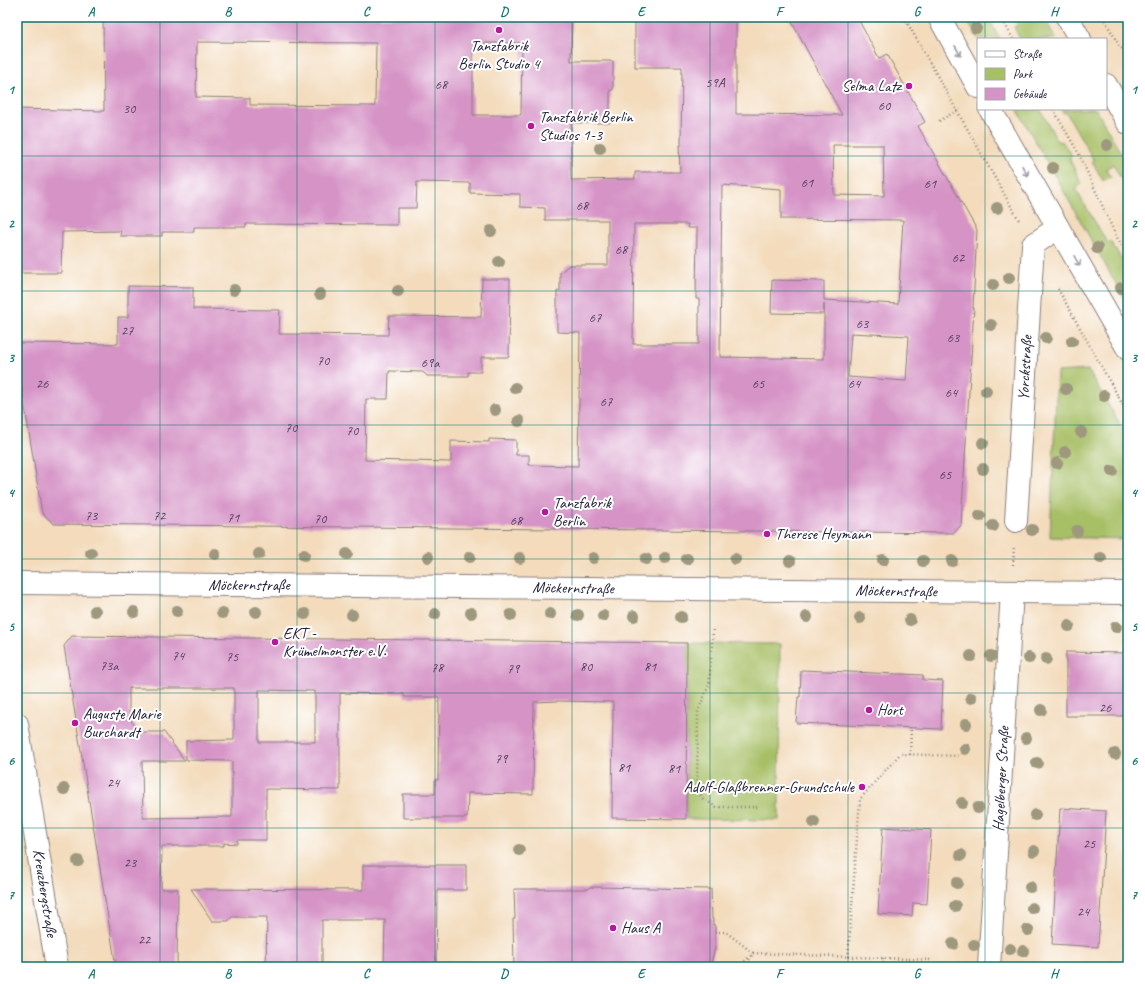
<svg xmlns="http://www.w3.org/2000/svg" width="1145" height="984" viewBox="0 0 1145 984" font-family="Caveat,sans-serif">
<rect width="100%" height="100%" fill="#fff"/>
<filter id="ink" filterUnits="userSpaceOnUse"><feTurbulence type="fractalNoise" baseFrequency=".025" numOctaves="2"/><feDisplacementMap in="SourceGraphic" scale="8" xChannelSelector="R" yChannelSelector="G"/><feConvolveMatrix kernelMatrix="1 2 1 2 8 2 1 2 1" color-interpolation-filters="sRGB"/></filter>
<filter id="wash" filterUnits="userSpaceOnUse"><feTurbulence type="fractalNoise" baseFrequency=".012" numOctaves="4" result="noise"/><feDisplacementMap in="SourceGraphic" scale="16" xChannelSelector="R" yChannelSelector="G"/><feGaussianBlur stdDeviation="0.9" result="paint"/><feColorMatrix in="noise" values="0 0 0 0 0 0 0 0 0 0 0 0 0 0 0 0 0 1.4 0 .05"/><feComposite in="paint" operator="in"/></filter>
<g filter="url(#wash)">
<rect width="100%" height="100%" fill="#f3dbbc"/>
<g fill="#a7c066" stroke="#647150">
<path d="M965,17H988L1000,39H978Z"/>
<path d="M1014,17H1044L1056,39H1020L1014,27L1018,24Z"/>
<path d="M1017,109H1040L1058,142L1062,141L1072,156L1069,158L1082,184L1076,190L1107,242L1110,241L1121,258L1125,257L1128,263V305Z"/>
<path d="M1061,109H1096L1128,166V191L1113,164L1106,169L1111,176L1103,181L1092,161L1093,159L1066,112L1063,113Z"/>
<path d="M1088,370L1128,438V539L1050,537L1057,372Z"/>
<path d="M687,643L780,644L779,820L686,819Z"/>
</g>
<g id="blocks">
<g fill="#d593c6" fill-rule="evenodd">
<path d="M103,17H572L571,61H613V90H610V123H571V180L635,179V172H680L679,146H681L682,67H635V17H736V114L842,115L789,17H857L879,58L887,54L925,122L918,126L977,230L973,308H974L961,525L954,533L54,524L42,513L17,358V343L118,344V317H128V286L193,287V309L280,310L279,334L388,335L389,316L481,317L482,279H510L509,357H481V372H468V376H427L423,372L389,371L388,399H366L365,460L451,462V441L489,442V439L516,440V455H529V465L578,466L580,333L557,332V291H560V273L569,265H608V220H545V208L520,207V194L470,193V183L417,182L416,208H397V225L246,224V227H194V232H162V236H120L121,231L62,232L61,273H17V109L104,111ZM197,42L376,43L375,106L250,105V98L196,97ZM473,43H522L521,115H473ZM833,145H883L884,196L834,195ZM722,185L781,189V219L903,220L898,304L824,300V281L772,280L771,313L824,314V303V359L720,357ZM634,224H688L687,228H697L696,299H699V344H633ZM851,333L909,336L906,381L848,377Z"/>
<path d="M72,636L687,643L686,819L612,818L613,702L557,701L534,702L533,794L468,793L467,818H403V794H435V780H438L439,697H404V694L340,693V790L266,789V840H237V844L224,843V846H162L161,889H178L177,966L116,967L64,646ZM129,688H234V740L186,741V760L232,761V817L143,818L142,761H185L164,732H140L129,718ZM259,690L315,691V742H259Z"/>
<path d="M1066,652L1128,653V716H1066Z"/>
<path d="M801,670L923,675V680L943,681L941,729L796,723L798,697H800Z"/>
<path d="M1060,808L1106,811L1098,947L1052,944Z"/>
<path d="M883,827L931,830L927,904L913,903L912,916L878,914Z"/>
<path d="M363,865H466V890H437L436,967H384L385,920H322V967H266L267,917H232L228,921H212L191,889L363,890Z"/>
<path d="M589,887L711,889L712,919H713V925H715V948L710,967H514L513,919H515L514,889H589Z"/>
</g>
</g>
</g>
<g filter="url(#ink)">
<use href="#blocks" fill-opacity="0" stroke="#8a7e7c" stroke-width="1"/>
<g fill="none" stroke-linecap="round" stroke-linejoin="round">
<defs>
<g id="street">
<path d="M1016,521L1033,245L1057,228"/>
<path d="M17,583L1128,593"/>
<path d="M17,724L57,967"/>
<path d="M989,967L1012,592"/>
</g>
<g id="secondary">
<path d="M939,17L978,87"/>
<path d="M1067,17L1080,39"/>
<path d="M1106,85L1128,123"/>
<path d="M990,109L1128,349"/>
</g>
</defs>
<use href="#street" stroke="#8a7e7c" stroke-width="24"/>
<use href="#secondary" stroke="#8a7e7c" stroke-width="24"/>
<g stroke="#8a7e7c" stroke-width="2.5" stroke-dasharray="1 3" stroke-linecap="butt">
<path d="M904,17L1020,222"/>
<path d="M1001,17L1013,39"/>
<path d="M1103,17L1120,47L1128,53"/>
<path d="M1053,109L1079,154L1116,236L1128,255"/>
<path d="M939,121L960,109"/>
<path d="M1058,289L1128,414"/>
<path d="M1013,565L1014,546"/>
<path d="M713,630L709,685L698,711L697,787L702,798L716,807H758"/>
<path d="M910,755L911,728"/>
<path d="M715,932H726L753,953L746,967"/>
<path d="M848,957L860,799L900,754L959,756"/>
<path d="M739,967L753,953L933,960"/>
<path d="M883,967V958"/>
</g>
<use href="#street" stroke="#fff" stroke-width="22"/>
<use href="#secondary" stroke="#fff" stroke-width="22"/>
</g>
<g fill="#9d987e">
<circle cx="976" cy="28" r="6"/>
<circle cx="1107" cy="145" r="6"/>
<circle cx="600" cy="148" r="6"/>
<circle cx="1053" cy="168" r="6"/>
<circle cx="997" cy="208" r="6"/>
<circle cx="491" cy="231" r="6"/>
<circle cx="1097" cy="248" r="6"/>
<circle cx="499" cy="262" r="6"/>
<circle cx="1009" cy="278" r="6"/>
<circle cx="993" cy="285" r="6"/>
<circle cx="1121" cy="288" r="6"/>
<circle cx="234" cy="290" r="6"/>
<circle cx="398" cy="291" r="6"/>
<circle cx="320" cy="294" r="6"/>
<circle cx="991" cy="325" r="6"/>
<circle cx="1046" cy="338" r="6"/>
<circle cx="1072" cy="341" r="6"/>
<circle cx="515" cy="388" r="6"/>
<circle cx="1066" cy="389" r="6"/>
<circle cx="986" cy="391" r="6"/>
<circle cx="1104" cy="396" r="6"/>
<circle cx="495" cy="410" r="6"/>
<circle cx="519" cy="421" r="6"/>
<circle cx="1081" cy="432" r="6"/>
<circle cx="983" cy="443" r="6"/>
<circle cx="1065" cy="452" r="6"/>
<circle cx="1057" cy="463" r="6"/>
<circle cx="983" cy="469" r="6"/>
<circle cx="1112" cy="471" r="6"/>
<circle cx="980" cy="516" r="6"/>
<circle cx="993" cy="526" r="6"/>
<circle cx="1032" cy="530" r="6"/>
<circle cx="1077" cy="531" r="6"/>
<circle cx="91" cy="553" r="6"/>
<circle cx="215" cy="554" r="6"/>
<circle cx="259" cy="554" r="6"/>
<circle cx="347" cy="554" r="6"/>
<circle cx="304" cy="555" r="6"/>
<circle cx="428" cy="557" r="6"/>
<circle cx="470" cy="557" r="6"/>
<circle cx="520" cy="558" r="6"/>
<circle cx="593" cy="558" r="6"/>
<circle cx="665" cy="558" r="6"/>
<circle cx="1101" cy="558" r="6"/>
<circle cx="646" cy="559" r="6"/>
<circle cx="687" cy="559" r="6"/>
<circle cx="735" cy="559" r="6"/>
<circle cx="883" cy="560" r="6"/>
<circle cx="790" cy="561" r="6"/>
<circle cx="923" cy="561" r="6"/>
<circle cx="952" cy="561" r="6"/>
<circle cx="95" cy="611" r="6"/>
<circle cx="177" cy="611" r="6"/>
<circle cx="134" cy="612" r="6"/>
<circle cx="256" cy="612" r="6"/>
<circle cx="222" cy="613" r="6"/>
<circle cx="471" cy="613" r="6"/>
<circle cx="305" cy="614" r="6"/>
<circle cx="435" cy="614" r="6"/>
<circle cx="550" cy="614" r="6"/>
<circle cx="352" cy="615" r="6"/>
<circle cx="511" cy="615" r="6"/>
<circle cx="578" cy="615" r="6"/>
<circle cx="603" cy="616" r="6"/>
<circle cx="634" cy="616" r="6"/>
<circle cx="681" cy="617" r="6"/>
<circle cx="807" cy="617" r="6"/>
<circle cx="860" cy="618" r="6"/>
<circle cx="910" cy="620" r="6"/>
<circle cx="1069" cy="626" r="6"/>
<circle cx="1116" cy="627" r="6"/>
<circle cx="971" cy="656" r="6"/>
<circle cx="991" cy="656" r="6"/>
<circle cx="1029" cy="658" r="6"/>
<circle cx="1046" cy="659" r="6"/>
<circle cx="971" cy="698" r="6"/>
<circle cx="1041" cy="710" r="6"/>
<circle cx="966" cy="724" r="6"/>
<circle cx="1026" cy="738" r="6"/>
<circle cx="965" cy="749" r="6"/>
<circle cx="1115" cy="754" r="6"/>
<circle cx="1037" cy="763" r="6"/>
<circle cx="64" cy="789" r="6"/>
<circle cx="962" cy="803" r="6"/>
<circle cx="978" cy="808" r="6"/>
<circle cx="1035" cy="815" r="6"/>
<circle cx="814" cy="822" r="6"/>
<circle cx="519" cy="850" r="6"/>
<circle cx="1034" cy="851" r="6"/>
<circle cx="961" cy="855" r="6"/>
<circle cx="78" cy="861" r="6"/>
<circle cx="957" cy="883" r="6"/>
<circle cx="1030" cy="887" r="6"/>
<circle cx="955" cy="906" r="6"/>
<circle cx="1032" cy="908" r="6"/>
<circle cx="1028" cy="930" r="6"/>
<circle cx="953" cy="944" r="6"/>
<circle cx="974" cy="945" r="6"/>
<circle cx="1010" cy="949" r="6"/>
<circle cx="1023" cy="951" r="6"/>
</g>
<defs><path id="oneway-shaft" d="M-6 0H5M1.5-3L5.5 0L1.5 3" fill="none" stroke-width="1.6" stroke-linecap="round" stroke-linejoin="round"/></defs>
<g stroke="#9c9ca7">
<use href="#oneway-shaft" transform="translate(958 51) rotate(61)"/>
<use href="#oneway-shaft" transform="translate(1025 171) rotate(61)"/>
<use href="#oneway-shaft" transform="translate(1077 261) rotate(60)"/>
</g>
</g>
<path fill="none" stroke="#0f766e" stroke-width="1" stroke-opacity="0.55" d="M160,17V967M297,17V967M435,17V967M572,17V967M710,17V967M848,17V967M985,17V39M985,109V967M17,156H1128M17,291H1128M17,425H1128M17,559H1128M17,693H1128M17,828H1128"/>
<g fill="#b5179e" stroke="#fff" stroke-width="1.5">
<circle cx="499" cy="30" r="4"/>
<circle cx="909" cy="86" r="4"/>
<circle cx="531" cy="126" r="4"/>
<circle cx="545" cy="512" r="4"/>
<circle cx="767" cy="534" r="4"/>
<circle cx="275" cy="642" r="4"/>
<circle cx="869" cy="710" r="4"/>
<circle cx="75" cy="723" r="4"/>
<circle cx="862" cy="787" r="4"/>
<circle cx="613" cy="928" r="4"/>
</g>
<g text-anchor="middle" dominant-baseline="central" stroke-width="4" stroke-linejoin="round" paint-order="stroke">
<g font-size="14" fill="#4f3e5e">
<text x="715" y="82">59A</text>
<text x="441" y="84">68</text>
<text x="884" y="105">60</text>
<text x="129" y="108">30</text>
<text x="807" y="182">61</text>
<text x="930" y="183">61</text>
<text x="582" y="205">68</text>
<text x="621" y="249">68</text>
<text x="958" y="257">62</text>
<text x="595" y="317">67</text>
<text x="862" y="323">63</text>
<text x="127" y="330">27</text>
<text x="953" y="337">63</text>
<text x="323" y="360">70</text>
<text x="430" y="362">69a</text>
<text x="42" y="383">26</text>
<text x="758" y="383">65</text>
<text x="854" y="383">64</text>
<text x="951" y="392">64</text>
<text x="606" y="401">67</text>
<text x="291" y="427">70</text>
<text x="352" y="430">70</text>
<text x="945" y="474">65</text>
<text x="91" y="515">73</text>
<text x="159" y="515">72</text>
<text x="233" y="517">71</text>
<text x="320" y="518">70</text>
<text x="516" y="520">68</text>
<text x="178" y="655">74</text>
<text x="232" y="656">75</text>
<text x="109" y="665">73a</text>
<text x="586" y="666">80</text>
<text x="650" y="666">81</text>
<text x="437" y="667">78</text>
<text x="513" y="668">79</text>
<text x="1105" y="707">26</text>
<text x="501" y="758">79</text>
<text x="624" y="767">81</text>
<text x="674" y="768">81</text>
<text x="113" y="782">24</text>
<text x="1089" y="843">25</text>
<text x="130" y="862">23</text>
<text x="1083" y="911">24</text>
<text x="144" y="939">22</text>
</g>
<g font-size="16" fill="#22223b" stroke="#fff" text-anchor="start">
<text x="499" y="46" text-anchor="middle">Tanzfabrik<tspan x="499" dy="18">Berlin Studio 4</tspan></text>
<text x="901" y="86" text-anchor="end">Selma Latz</text>
<text x="539" y="117">Tanzfabrik Berlin<tspan x="539" dy="18">Studios 1-3</tspan></text>
<text x="553" y="503">Tanzfabrik<tspan x="553" dy="18">Berlin</tspan></text>
<text x="775" y="534">Therese Heymann</text>
<text x="283" y="633">EKT -<tspan x="283" dy="18">Krümelmonster e.V.</tspan></text>
<text x="877" y="710">Hort</text>
<text x="83" y="714">Auguste Marie<tspan x="83" dy="18">Burchardt</tspan></text>
<text x="854" y="787" text-anchor="end">Adolf-Glaßbrenner-Grundschule</text>
<text x="621" y="928">Haus A</text>
</g>
<g font-size="16" fill="#22223b" stroke="#fff">
<text transform="translate(1025 368) rotate(-87)">Yorckstraße</text>
<text x="249" y="585">Möckernstraße</text>
<text transform="translate(573 588) rotate(1)">Möckernstraße</text>
<text transform="translate(896 591) rotate(1)">Möckernstraße</text>
<text transform="translate(1001 779) rotate(-87)">Hagelberger Straße</text>
<text transform="translate(45 893) rotate(81)">Kreuzbergstraße</text>
</g>
</g>
<rect width="1145" height="984" fill="none" stroke="#fff" stroke-width="44"/>
<rect x="977" y="38" width="130" height="72" fill="#ffffff" stroke="#a7a7b1"/>
<rect x="985" y="51" width="20" height="6" fill="#ffffff" stroke="#a7a7b1"/>
<text x="1013" y="58" font-size="12" fill="#22223b">Straße</text>
<rect x="985" y="68" width="20" height="12" fill="#a7c066" stroke="#a7a7b1"/>
<text x="1013" y="78" font-size="12" fill="#22223b">Park</text>
<rect x="985" y="88" width="20" height="12" fill="#d593c6" stroke="#a7a7b1"/>
<text x="1013" y="98" font-size="12" fill="#22223b">Gebäude</text>
<rect x="22" y="22" width="1101" height="940" fill="none" stroke="#0f766e" stroke-width="1.5"/>
<g font-size="13" text-anchor="middle" font-weight="bold" fill="#0f766e">
<text x="91" y="16">A</text>
<text x="228" y="16">B</text>
<text x="366" y="16">C</text>
<text x="504" y="16">D</text>
<text x="641" y="16">E</text>
<text x="779" y="16">F</text>
<text x="917" y="16">G</text>
<text x="1054" y="16">H</text>
<text x="11" y="94">1</text>
<text x="1134" y="94">1</text>
<text x="11" y="228">2</text>
<text x="1134" y="228">2</text>
<text x="11" y="362">3</text>
<text x="1134" y="362">3</text>
<text x="11" y="497">4</text>
<text x="1134" y="497">4</text>
<text x="11" y="631">5</text>
<text x="1134" y="631">5</text>
<text x="11" y="765">6</text>
<text x="1134" y="765">6</text>
<text x="11" y="899">7</text>
<text x="1134" y="899">7</text>
<text x="91" y="978">A</text>
<text x="228" y="978">B</text>
<text x="366" y="978">C</text>
<text x="504" y="978">D</text>
<text x="641" y="978">E</text>
<text x="779" y="978">F</text>
<text x="917" y="978">G</text>
<text x="1054" y="978">H</text>
</g>
</svg>
